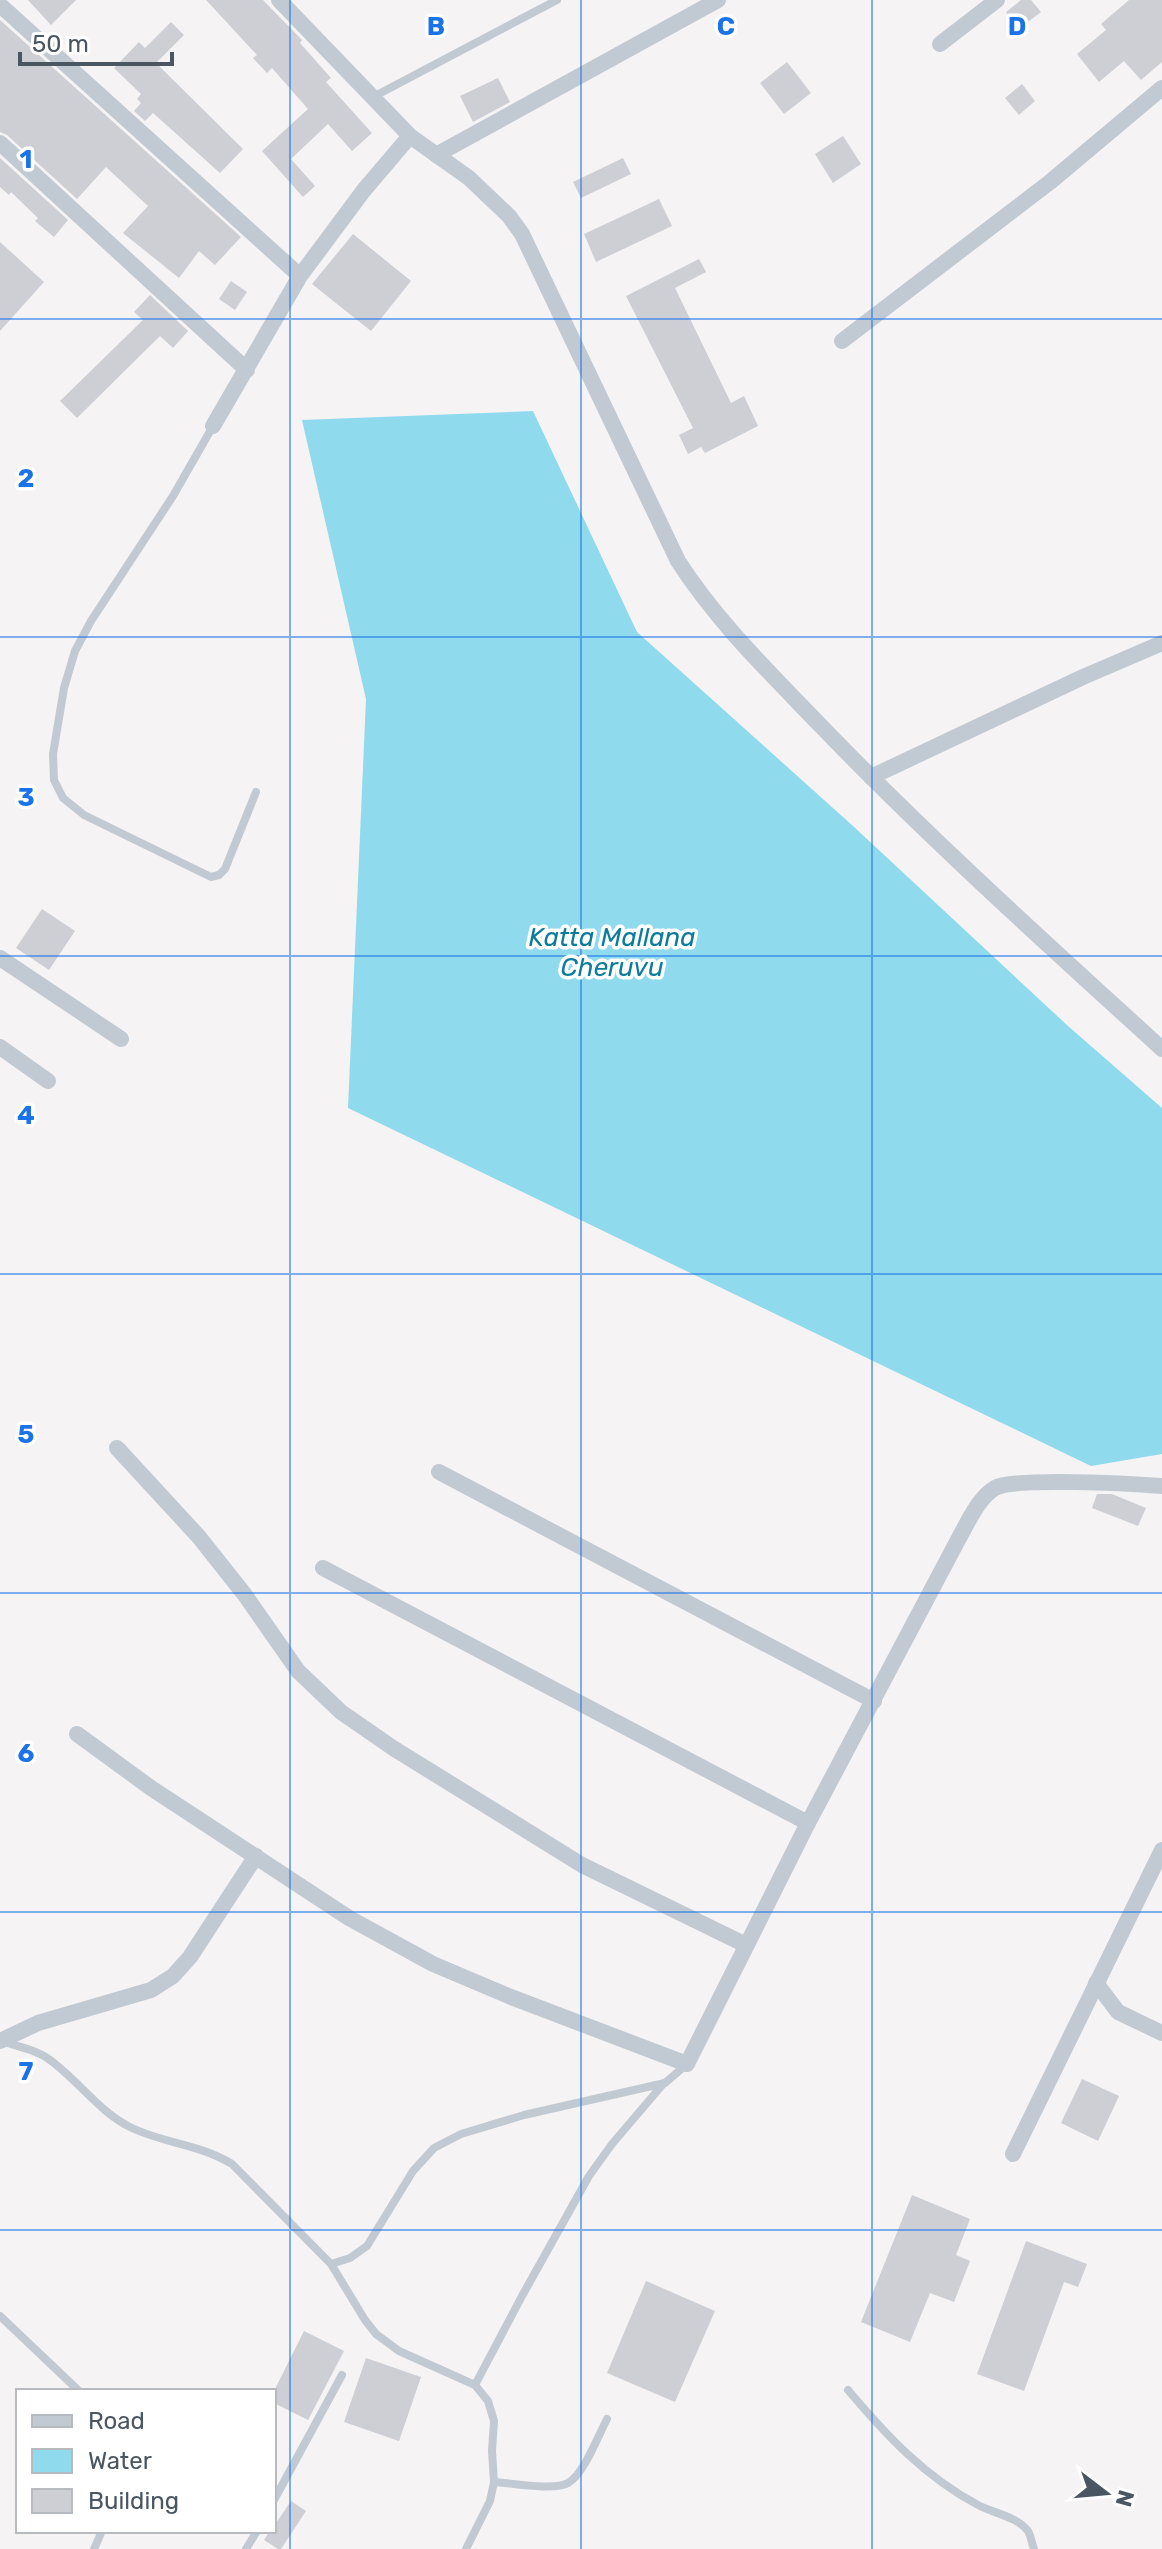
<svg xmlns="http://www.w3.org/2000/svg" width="1162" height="2549" viewBox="0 0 1162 2549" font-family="Rubik,sans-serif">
<rect width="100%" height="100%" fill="#f5f3f3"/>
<path fill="#90daee" d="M533,411L637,632L853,826L1068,1026L1162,1108V1454L1091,1466L348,1108L366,699L302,420Z"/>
<g fill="#cdcfd5">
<path d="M28,0H76L51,25Z"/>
<path d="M206,0H263L302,40L300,43L331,78L326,82L372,133L352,151L328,124L291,159L315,186L303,197L262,151L308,109L272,68L267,73L253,58L257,55Z"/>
<path d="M1021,0H1031L1041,12L1019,29L1006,12Z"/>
<path d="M1129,0H1162V62L1141,80L1124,61L1099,82L1077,54L1106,30L1101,24Z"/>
<path d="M0,20L241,237L215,265L199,251L179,278L123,233L148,206L106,167L77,199L7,135L0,132Z"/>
<path d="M171,22L184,35L156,63L243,149L220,173L153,113L145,121L134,111L141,103L137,99L141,94L114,68L139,42L145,48Z"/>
<path d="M787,62L811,93L784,114L760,83Z"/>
<path d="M498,78L510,102L473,122L460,96Z"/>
<path d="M1022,84L1035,101L1019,115L1005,98Z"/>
<path d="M843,136L861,164L833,183L815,154Z"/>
<path d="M0,158L68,220L54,237L35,221L38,218L11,192L9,195L0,187Z"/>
<path d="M623,158L631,174L581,198L573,182Z"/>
<path d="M659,199L672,226L596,262L584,234Z"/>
<path d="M353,234L411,281L371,331L312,284Z"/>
<path d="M0,242L44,282L0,331Z"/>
<path d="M699,259L706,272L675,288L731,403L744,396L758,426L705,453L701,447L688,454L679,435L693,428L626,296Z"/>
<path d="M231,281L247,292L235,310L219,299Z"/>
<path d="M150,295L188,331L173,348L160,336L77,418L60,401L143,320L134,312Z"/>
<path d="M42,909L75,931L49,970L16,948Z"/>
<path d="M1097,1494H1112L1146,1508L1138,1526L1092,1508Z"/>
<path d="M1082,2079L1119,2096L1098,2141L1061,2123Z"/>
<path d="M912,2195L970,2219L956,2255L970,2261L954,2302L930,2293L910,2342L861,2322Z"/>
<path d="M1026,2241L1087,2264L1078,2287L1064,2282L1024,2391L977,2374Z"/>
<path d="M646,2281L715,2311L675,2402L607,2373Z"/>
<path d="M304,2331L344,2351L308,2420L274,2403V2391Z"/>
<path d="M366,2358L421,2377L399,2441L344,2422Z"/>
<path d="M291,2501L306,2511L281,2549H278L264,2540L270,2531H274V2526Z"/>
</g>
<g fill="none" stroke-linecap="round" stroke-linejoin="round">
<g stroke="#c1cad2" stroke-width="8">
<path d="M373,97L557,0"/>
<path d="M213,426L173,496L91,621L75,651L64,688L53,754L54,780L63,798L84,815L211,877L219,875L225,869L256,792"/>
<path d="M4,2042C20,2047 37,2050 50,2060C79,2081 100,2113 132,2128C166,2144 199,2144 232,2164L331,2264L365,2320L376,2334L399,2351L475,2385L488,2401L494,2421L492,2451L494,2482L490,2501L466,2549"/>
<path d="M331,2264L350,2258L367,2246L413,2171L434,2148L461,2134L524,2115L665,2083L687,2064"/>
<path d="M0,2316L79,2391"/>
<path d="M475,2385L522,2296L589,2176L612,2144L664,2083"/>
<path d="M848,2390C886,2435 925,2477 978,2505C993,2513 1018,2517 1028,2531C1031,2536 1032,2544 1034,2549"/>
<path d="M494,2482C511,2483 554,2491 568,2483C584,2474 598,2436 607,2419"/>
<path d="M274,2500L342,2375"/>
<path d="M94,2549L102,2531"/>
<path d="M246,2549L257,2531"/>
</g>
<g stroke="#c1cad2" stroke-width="16">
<path d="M279,0L410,136L469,178L509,216L522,234L678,561C718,623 770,673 821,726C930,839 1047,944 1162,1049"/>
<path d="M0,5L300,276"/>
<path d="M940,44L997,0"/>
<path d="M0,143L247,370"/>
<path d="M436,155L718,0"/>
<path d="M842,341L1050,182L1162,88"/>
<path d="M213,426L300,276L364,190L410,136"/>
<path d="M871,777L1083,677L1162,643"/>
<path d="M0,958L121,1039"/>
<path d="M0,1047L48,1081"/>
<path d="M117,1448L199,1537L245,1595L298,1671L341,1712L393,1748L582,1865L746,1945"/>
<path d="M439,1472L874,1701"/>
<path d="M323,1568L808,1823"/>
<path d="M77,1734L151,1788L349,1918L433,1964L511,1997L687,2064L808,1823L959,1538C968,1522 979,1497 995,1488C1014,1477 1135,1484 1162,1486"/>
<path d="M1096,1983L1118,2012L1162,2033"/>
<path d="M0,2041L38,2023L151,1990L173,1976L190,1957L256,1856"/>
<path d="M1013,2154L1162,1850"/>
</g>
</g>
<path fill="none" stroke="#1a73e8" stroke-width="2" stroke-opacity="0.55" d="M290,0V2549M581,0V2549M872,0V2549M0,319H1162M0,637H1162M0,956H1162M0,1274H1162M0,1593H1162M0,1912H1162M0,2230H1162"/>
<g text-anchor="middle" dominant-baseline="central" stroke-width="7" stroke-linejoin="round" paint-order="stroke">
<g font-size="26" font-style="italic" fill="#0c7c9b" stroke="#fff">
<text x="612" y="937">Katta Mallana<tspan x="612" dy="30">Cheruvu</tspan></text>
</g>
</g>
<g font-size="26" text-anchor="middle" font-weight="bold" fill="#1a73e8" stroke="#fff" stroke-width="7" stroke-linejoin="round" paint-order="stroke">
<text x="436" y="35">B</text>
<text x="726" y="35">C</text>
<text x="1017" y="35">D</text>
<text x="26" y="168">1</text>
<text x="26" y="487">2</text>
<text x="26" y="806">3</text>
<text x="26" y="1124">4</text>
<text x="26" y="1443">5</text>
<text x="26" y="1762">6</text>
<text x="26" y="2080">7</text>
</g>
<rect x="16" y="2389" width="260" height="144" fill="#ffffff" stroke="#b7bbc0" stroke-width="2"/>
<rect x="32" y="2415" width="40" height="12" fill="#c1cad2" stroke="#b7bbc0" stroke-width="2"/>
<text x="88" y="2429" font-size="24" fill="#4a5661">Road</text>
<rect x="32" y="2449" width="40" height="24" fill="#90daee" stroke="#b7bbc0" stroke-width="2"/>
<text x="88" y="2469" font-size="24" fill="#4a5661">Water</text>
<rect x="32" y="2489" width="40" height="24" fill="#cdcfd5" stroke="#b7bbc0" stroke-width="2"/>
<text x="88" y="2509" font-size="24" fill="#4a5661">Building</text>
<g transform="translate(1106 2493) rotate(106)" stroke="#ffffff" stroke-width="6" paint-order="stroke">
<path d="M0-6L14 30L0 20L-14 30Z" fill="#4a5661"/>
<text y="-12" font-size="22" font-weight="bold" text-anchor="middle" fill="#4a5661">N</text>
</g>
<path d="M20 52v12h152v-12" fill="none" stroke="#4a5661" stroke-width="4"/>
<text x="32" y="52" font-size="24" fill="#4a5661" stroke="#ffffff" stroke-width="6" paint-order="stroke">50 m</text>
</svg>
